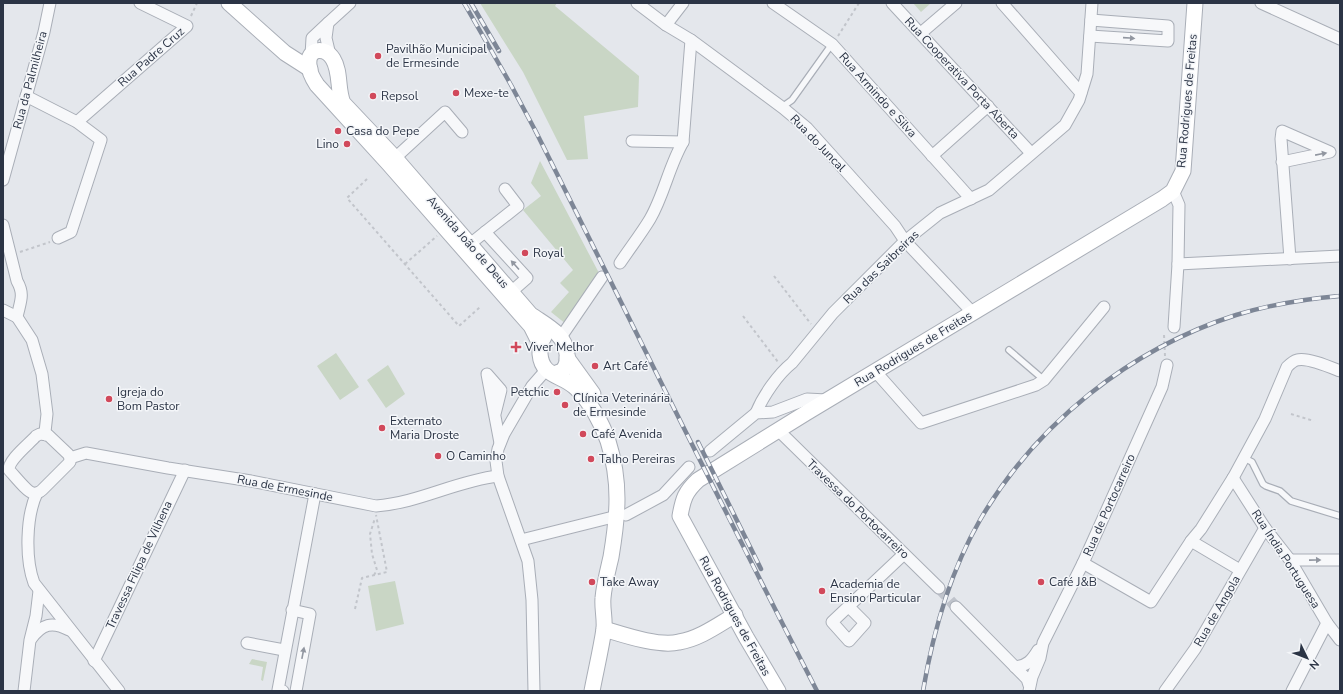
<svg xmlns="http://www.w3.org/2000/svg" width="1343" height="694" font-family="'Nunito Sans',sans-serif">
<rect width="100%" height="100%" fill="#e4e7ec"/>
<!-- green -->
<g fill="#c9d6c5">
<path d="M480,3H557L555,6L639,76L638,107L584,116L588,159L567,160L523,72Z"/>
<path d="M913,3H931L921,12Z"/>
<path d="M540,161L599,273L566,324L551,312L569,292L560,283L573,270L523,210L541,196L531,183Z"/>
<path d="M336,353L359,387L340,400L317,366Z"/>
<path d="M388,365L405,394L386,408L367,380Z"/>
<path d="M395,581L404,624L376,631L368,586Z"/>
<path d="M252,659L267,662L263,681L261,680L263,667L249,664Z"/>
</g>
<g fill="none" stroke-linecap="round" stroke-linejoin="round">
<!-- street-tunnel -->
<path stroke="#bfc3cb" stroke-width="11" stroke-dasharray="11 5.5" stroke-linecap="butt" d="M939,588L956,607"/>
<defs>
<g id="lane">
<path d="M782,107L792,100L832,44"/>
<path d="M1009,350L1044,380"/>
<path d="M1244,458L1252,462L1263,484L1266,486L1280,491L1291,501L1340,516"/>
</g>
<g id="street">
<path d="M637,3L666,25L691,40L783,108L807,128L895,226L905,241L973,313"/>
<path d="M773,3L832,44L971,199"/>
<path d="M892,3L1031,153"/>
<path d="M1002,3L1081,93"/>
<path d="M1261,3L1340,39"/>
<path d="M328,23L350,3"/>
<path d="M666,25L683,3"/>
<path d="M921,33L956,3"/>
<path d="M1090,36L1168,41V26L1091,20"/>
<path d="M311,55L312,38L328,23L326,38L330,55"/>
<path d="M26,96L77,122L101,140L71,232L58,238"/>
<path d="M77,122L187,26L140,3"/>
<path d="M632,141L683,142L691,40"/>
<path d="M932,156L988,106"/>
<path d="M395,158L445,112L462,132"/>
<path d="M1282,162L1330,152L1282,131L1281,139L1290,259"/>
<path d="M3,180L44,32L50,3"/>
<path d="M1173,191L1179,205L1178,264L1174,327"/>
<path d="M3,225L17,281C25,295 20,302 17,317L32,340L42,374L47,414L45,432L46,435"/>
<path d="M485,232L518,206L505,189"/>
<path d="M470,244L485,232L527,278L511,292"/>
<path d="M620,263C630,248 641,234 650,219C664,195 669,166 683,142"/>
<path d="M1178,264L1340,256"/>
<path d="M3,310L17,317"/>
<path d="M561,337L602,277"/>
<path d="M875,371L921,423L1036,385L1044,380L1104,307"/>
<path d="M756,413C763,396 778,374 792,363L833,313L905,241L940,213L989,190L1065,125L1079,100L1087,74L1092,3"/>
<path d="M495,414L501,390L487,374L500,443"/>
<path d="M778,430L939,588"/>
<path d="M40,434L48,435L68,454L70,457V462L42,490C40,492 36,494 33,493C27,492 14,475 9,470C8,460 29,444 36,436Z"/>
<path d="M710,451L756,413L773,412L807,399L827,400"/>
<path d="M70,458L86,453L168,468L251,481L376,506C418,503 456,481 498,476"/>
<path d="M1233,478L1265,528L1290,560L1327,623L1340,640"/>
<path d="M37,493C26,516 25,559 34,583L119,691"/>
<path d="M626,515L663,495L689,467"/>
<path d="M521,540L617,516"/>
<path d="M1191,541L1240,570"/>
<path d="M1290,560H1340"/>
<path d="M1083,563L1151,602L1191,541L1201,529L1233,478L1265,419L1287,367C1290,364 1293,361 1297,360C1307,357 1330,367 1340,371"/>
<path d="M849,607L865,623L849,641L832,622L904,554"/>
<path d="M956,607L1022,674L1027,679L1029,685"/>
<path d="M292,610L310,614L296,691"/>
<path d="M31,639C42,624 52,621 69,630"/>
<path d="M247,643L284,650"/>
<path d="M94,661L185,470"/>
<path d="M1015,667C1027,666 1032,660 1038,650"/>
<path d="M24,691L30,640L36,616L39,591"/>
<path d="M283,691L278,690L315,494"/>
<path d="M534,691L532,600L528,561L498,476L496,461L498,449L504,434L532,386L546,370"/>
<path d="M1029,691L1032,677L1040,658L1043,643L1083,563L1162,387L1167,365"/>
<path d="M1165,691L1195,649L1265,528"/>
<path d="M1292,691L1327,623"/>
</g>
<g id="secondary">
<path d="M229,3L285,53L310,69"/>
<path d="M544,337C540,342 540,347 540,354C542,378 563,374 577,389C590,402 602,423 608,441C621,482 618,515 611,557C608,570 604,585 603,598C602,608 605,618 604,629C601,649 596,670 592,691"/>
<path d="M540,344L531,326L389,164L317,85C313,79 309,72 309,65C307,48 325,46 333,59C341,72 337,89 343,103L395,158L530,314C545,325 565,333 567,354C568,360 567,366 562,371L554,374"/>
<path d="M567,358L593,394"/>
<path d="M604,629C624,635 659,647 679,642C699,639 718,625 735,615"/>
<path d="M778,691L746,637L680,516C683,499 685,492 698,480L806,413L1162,199L1173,191L1183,171L1195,3"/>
</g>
</defs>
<!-- lane casing -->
<use href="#lane" stroke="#a9aeb7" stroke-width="8"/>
<!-- street casing -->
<use href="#street" stroke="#a9aeb7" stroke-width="13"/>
<!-- secondary casing -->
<use href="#secondary" stroke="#a9aeb7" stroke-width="17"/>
<!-- path -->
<g stroke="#c2c5cb" stroke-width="2" stroke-dasharray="3 3" stroke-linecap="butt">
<path d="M191,16L197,3"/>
<path d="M838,36L859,3"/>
<path d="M367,179L347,198L459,326L480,307"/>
<path d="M20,252L50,242"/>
<path d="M405,264L437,236"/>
<path d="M774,276L811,324"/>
<path d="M743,316L778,362"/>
<path d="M1165,356L1164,335L1166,334"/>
<path d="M1291,414L1314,421"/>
<path d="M374,575L377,570L372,554L370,534L375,518"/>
<path d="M355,609L362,578L387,572L376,515"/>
</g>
<!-- lane -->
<use href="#lane" stroke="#f7f8fa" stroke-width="5.5"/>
<!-- street -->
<use href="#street" stroke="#f7f8fa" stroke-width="11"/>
<!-- secondary -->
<use href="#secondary" stroke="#fff" stroke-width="15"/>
<defs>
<g id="rail">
<path d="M464,3L511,85L535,130C629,317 721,505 817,691"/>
<path d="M471,3L499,51"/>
<path d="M698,442L761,569"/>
<path d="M923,691C933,632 950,572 980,520C1036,424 1130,349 1236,315C1269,305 1305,299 1340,296"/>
</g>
</defs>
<!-- rail casing -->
<use href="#rail" stroke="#7d8696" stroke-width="4.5"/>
<!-- rail -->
<use href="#rail" stroke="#f4f6f9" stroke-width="3" stroke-dasharray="9" stroke-linecap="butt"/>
</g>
<!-- one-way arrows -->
<defs><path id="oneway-solid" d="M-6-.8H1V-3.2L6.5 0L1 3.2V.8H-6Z"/></defs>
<g fill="#9196a0">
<use href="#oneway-solid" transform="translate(1129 38) rotate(4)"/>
<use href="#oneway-solid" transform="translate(1321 154) rotate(-11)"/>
<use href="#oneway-solid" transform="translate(515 265) rotate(-132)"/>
<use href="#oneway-solid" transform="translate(1315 560) rotate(-1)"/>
<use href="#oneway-solid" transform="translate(303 653) rotate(-79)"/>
</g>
<!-- markers -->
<g fill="#d1495b" stroke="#f4f6f9" stroke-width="1.5">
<circle cx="378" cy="56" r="4"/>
<circle cx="456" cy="93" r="4"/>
<circle cx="373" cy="96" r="4"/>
<circle cx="338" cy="131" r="4"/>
<circle cx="347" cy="144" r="4"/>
<circle cx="525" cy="253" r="4"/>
<path d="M514 341h4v4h4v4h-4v4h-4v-4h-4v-4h4z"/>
<circle cx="595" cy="366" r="4"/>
<circle cx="557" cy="392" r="4"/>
<circle cx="109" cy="399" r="4"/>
<circle cx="565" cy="405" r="4"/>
<circle cx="382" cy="428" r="4"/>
<circle cx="583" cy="434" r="4"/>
<circle cx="438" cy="456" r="4"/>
<circle cx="591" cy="459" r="4"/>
<circle cx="592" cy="582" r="4"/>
<circle cx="1041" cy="582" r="4"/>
<circle cx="822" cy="591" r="4"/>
</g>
<g text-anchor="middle" stroke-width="3" stroke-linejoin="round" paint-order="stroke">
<!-- poi labels -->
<g font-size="12" fill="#2b3445" stroke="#f4f6f9" text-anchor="start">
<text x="386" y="53">Pavilhão Municipal<tspan x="386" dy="14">de Ermesinde</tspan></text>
<text x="464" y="97">Mexe-te</text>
<text x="381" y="100">Repsol</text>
<text x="346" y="135">Casa do Pepe</text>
<text x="339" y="148" text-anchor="end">Lino</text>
<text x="533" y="257">Royal</text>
<text x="525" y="351">Viver Melhor</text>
<text x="603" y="370">Art Café</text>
<text x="117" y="396">Igreja do<tspan x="117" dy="14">Bom Pastor</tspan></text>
<text x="549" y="396" text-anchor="end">Petchic</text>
<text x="573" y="402">Clínica Veterinária<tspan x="573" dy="14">de Ermesinde</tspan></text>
<text x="390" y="425">Externato<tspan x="390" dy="14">Maria Droste</tspan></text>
<text x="591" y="438">Café Avenida</text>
<text x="446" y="460">O Caminho</text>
<text x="599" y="463">Talho Pereiras</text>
<text x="600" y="586">Take Away</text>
<text x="1049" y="586">Café J&amp;B</text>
<text x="830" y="588">Academia de<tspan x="830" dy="14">Ensino Particular</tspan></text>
</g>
<!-- street labels -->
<g font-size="12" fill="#2b3445" stroke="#f4f6f9">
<text transform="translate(151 57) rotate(-41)" y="4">Rua Padre Cruz</text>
<text transform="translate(962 78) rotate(47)" y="4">Rua Cooperativa Porta Aberta</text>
<text transform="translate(30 80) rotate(-75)" y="4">Rua da Palmilheira</text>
<text transform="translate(878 95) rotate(48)" y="4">Rua Armindo e Silva</text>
<text transform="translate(1187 101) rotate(-85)" y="4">Rua Rodrigues de Freitas</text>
<text transform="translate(818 143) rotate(46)" y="4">Rua do Juncal</text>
<text transform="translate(468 242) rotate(49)" y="4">Avenida João de Deus</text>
<text transform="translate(881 267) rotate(-44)" y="4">Rua das Saibreiras</text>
<text transform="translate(913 349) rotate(-31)" y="4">Rua Rodrigues de Freitas</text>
<text transform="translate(285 488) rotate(11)" y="4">Rua de Ermesinde</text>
<text transform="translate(1109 505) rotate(-66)" y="4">Rua de Portocarreiro</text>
<text transform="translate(858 509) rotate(44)" y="4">Travessa do Portocarreiro</text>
<text transform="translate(1286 559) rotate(57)" y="4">Rua Índia Portuguesa</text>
<text transform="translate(139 565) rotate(-65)" y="4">Travessa Filipa de Vilhena</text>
<text transform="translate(1217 611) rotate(-60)" y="4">Rua de Angola</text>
<text transform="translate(735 616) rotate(61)" y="4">Rua Rodrigues de Freitas</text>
</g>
</g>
<!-- border -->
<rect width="1343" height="694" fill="none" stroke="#2b3445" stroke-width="8"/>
<!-- north arrow -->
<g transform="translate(1307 658) rotate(133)" stroke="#f4f6f9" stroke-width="3" paint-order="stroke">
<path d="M0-3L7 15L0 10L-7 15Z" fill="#2b3445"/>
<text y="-6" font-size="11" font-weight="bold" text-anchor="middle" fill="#2b3445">N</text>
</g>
</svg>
